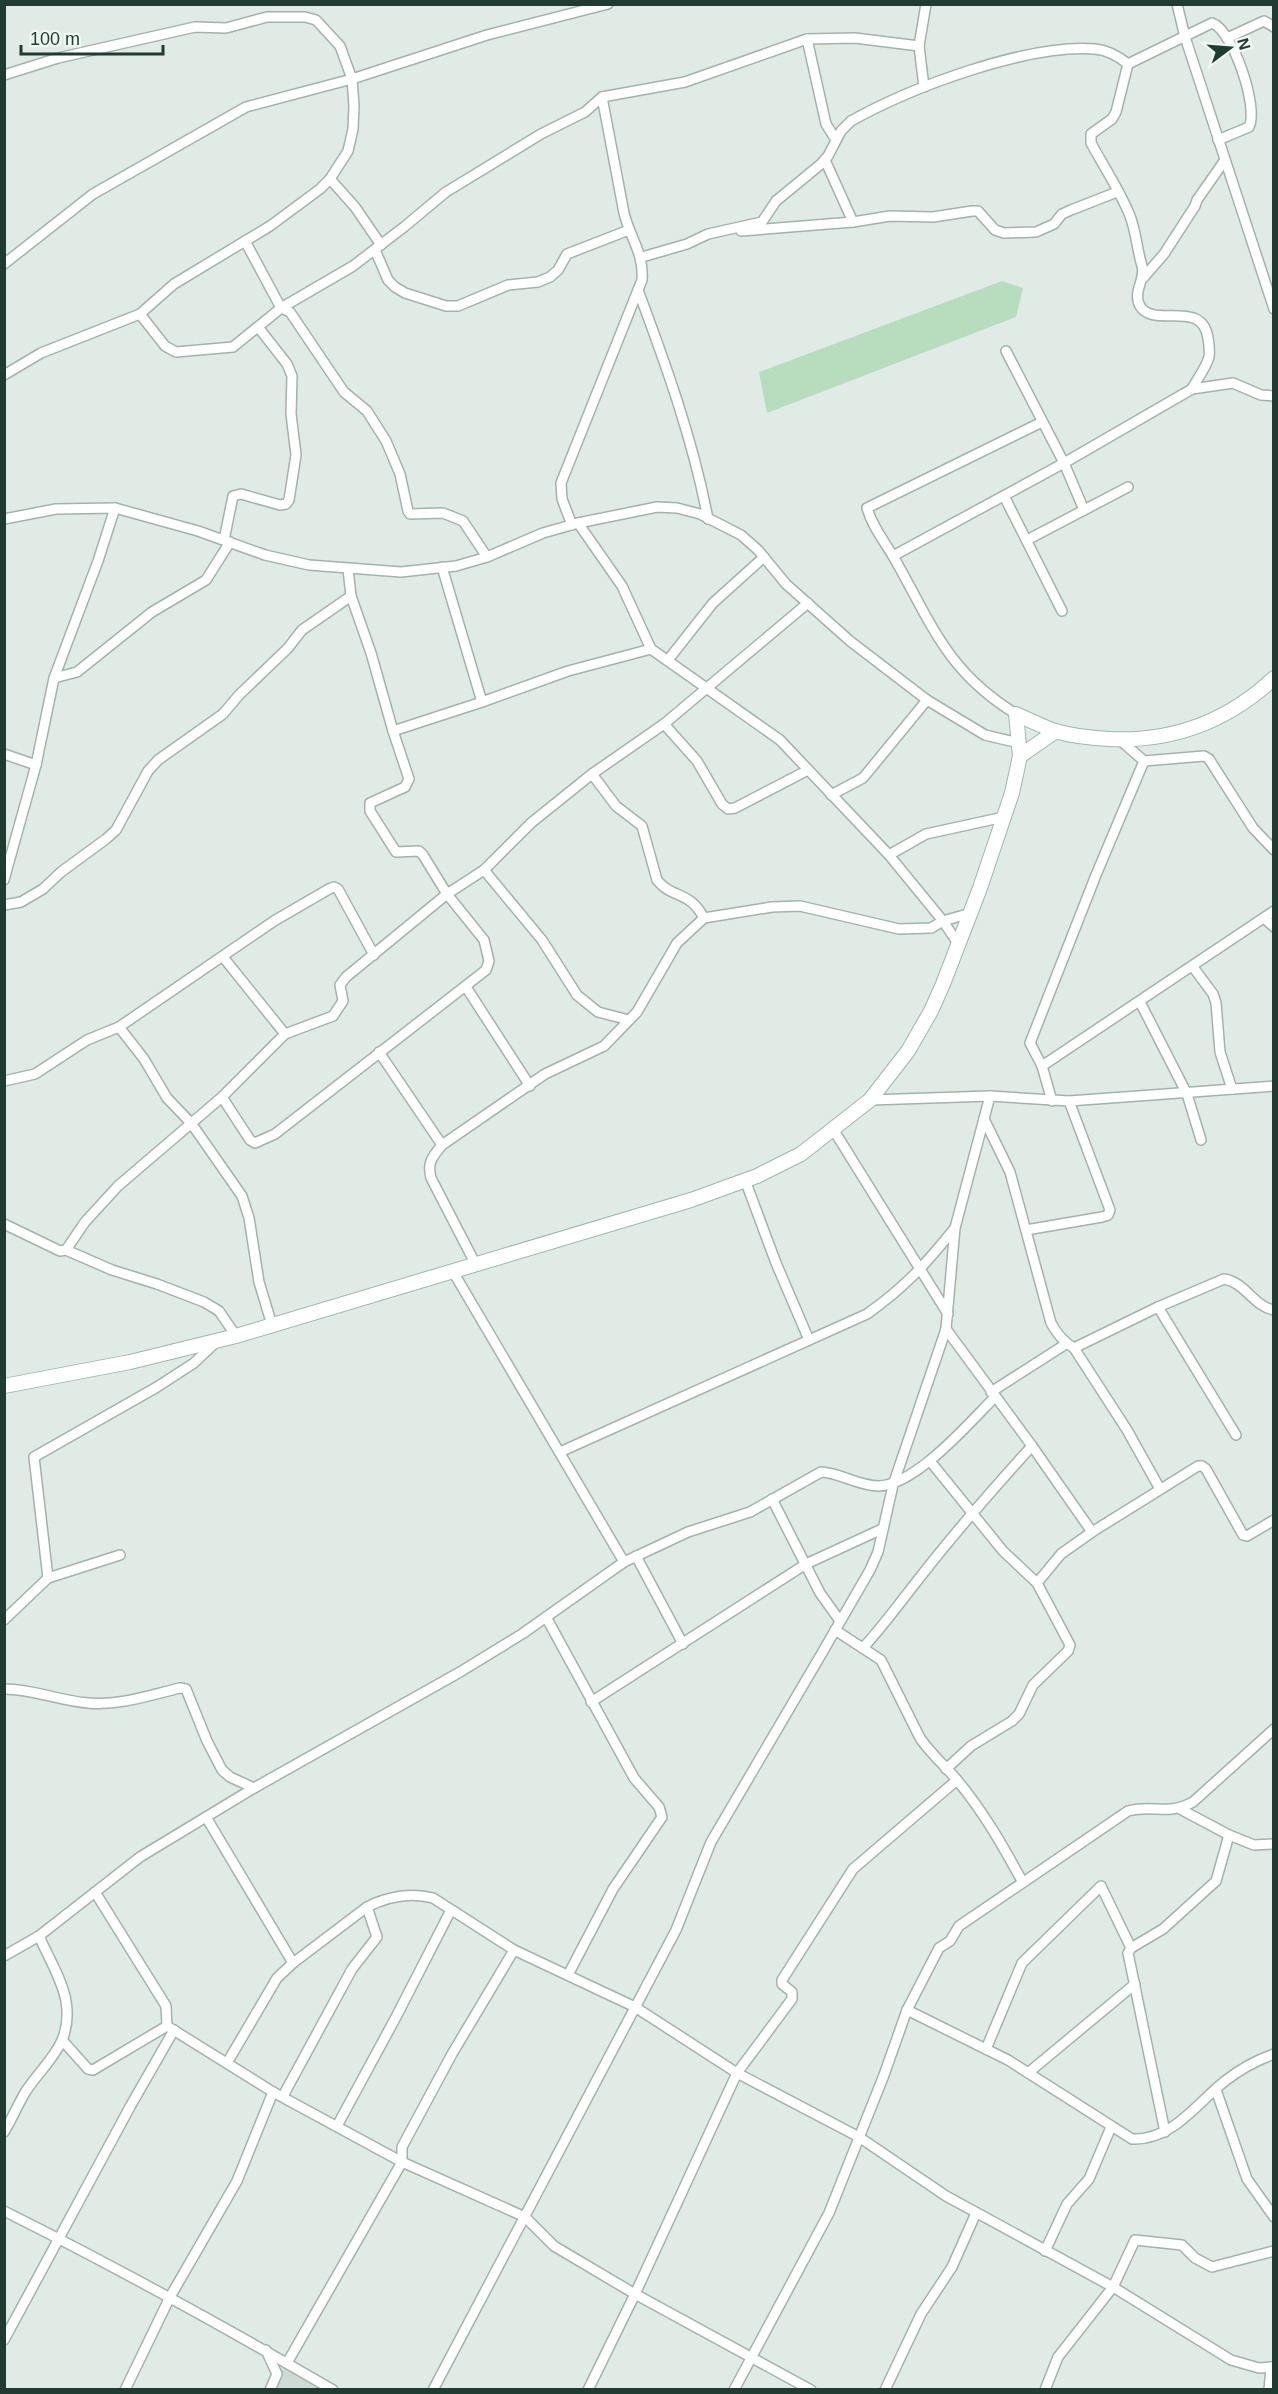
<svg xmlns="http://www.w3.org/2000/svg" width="1278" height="2394" font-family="Helvetica,sans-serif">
<rect width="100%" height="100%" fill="#e0ebe5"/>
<!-- built -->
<path fill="#cedbd4" d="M285,2364L324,2390H271Z"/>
<!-- green -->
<path fill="#b8ddbe" d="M1002,281L1023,288L1016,317L767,413L759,372Z"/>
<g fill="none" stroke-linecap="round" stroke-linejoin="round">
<defs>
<g id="street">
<path d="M1177,4L1185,37L1274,309"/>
<path d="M1227,38L1264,21L1274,27"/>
<path d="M807,39L826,124L836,140"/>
<path d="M1128,64L1116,112L1112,119L1091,134V143C1104,167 1120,191 1130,216C1136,231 1137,250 1142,266C1146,279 1132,292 1140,306C1153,329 1202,298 1208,338C1209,344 1210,351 1209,357C1206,368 1197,379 1192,389"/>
<path d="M1128,64L1212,23C1233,30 1259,108 1249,127L1218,140"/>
<path d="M4,75L58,58L195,27L226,28L267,17H305L316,20L340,46L352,79L354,106L353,129L348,151L330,179L320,189L270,226L174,284L140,314L41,353L4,375"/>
<path d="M924,87L919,46L926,4"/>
<path d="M825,160L853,222"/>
<path d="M330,179L355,207L381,245"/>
<path d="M741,231L853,222L890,216L933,217L972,211H978L995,230L1004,233L1036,232L1054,224L1062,214L1071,210L1117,192"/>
<path d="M245,241L281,308L290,312L344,392L367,411L386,441L400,474L408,511L410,514L443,513L463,521L487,557"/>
<path d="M375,250L388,280L395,287L405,293L446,306H458L508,285L538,282L550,277L558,270L567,254L629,230"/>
<path d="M642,257L687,244L708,234L762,222L776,201L821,164L828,156L841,131L851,121C912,87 1026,44 1095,49C1108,50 1118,56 1128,64"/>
<path d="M4,264L93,194L246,107L352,79L487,35L608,4"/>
<path d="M1143,278L1164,254L1195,206L1197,200L1225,160"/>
<path d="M638,290C666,365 693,440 708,519"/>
<path d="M140,314L165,346L176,352L233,347L281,308L353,266L404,227L446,192L541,134L585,112L602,97L685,82L807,39L855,38L919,46"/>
<path d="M1006,351L1064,463L1084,510"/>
<path d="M1004,496L1062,611"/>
<path d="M4,519L56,509L115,508L198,531L265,555L309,565L401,572L456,566L487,557L543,533L578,523L657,507L677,508L700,514L741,535L758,550L786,584L850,641L927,700L985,735L1019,743"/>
<path d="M578,523L622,586L651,649L780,740L889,855L943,921L959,945"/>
<path d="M572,525L562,499L561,483L642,280C644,253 630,238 624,213L602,97"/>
<path d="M224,540L233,496L241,494L280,505L286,504L289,500L296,455L291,414L292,376L287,364L258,327"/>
<path d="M1027,540L1128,487"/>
<path d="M893,556L1064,463L1192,389L1233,383L1261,395L1274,396"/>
<path d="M442,567L482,702"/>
<path d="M668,660L713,603L764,557"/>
<path d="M54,678L77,672L152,612L206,580L230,542"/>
<path d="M1016,714C946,671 932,624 893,556C884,541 872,526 867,508L1042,422"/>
<path d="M664,724L697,761L722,804L728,809L735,808L808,770"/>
<path d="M393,731L482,702L568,671L651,649"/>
<path d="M1120,740L1144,761L1204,756L1209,759L1253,828L1274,850"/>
<path d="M4,754L36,765"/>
<path d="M592,774L616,806L642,826L657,880C672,899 689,890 704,918"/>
<path d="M831,795L863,778L927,700"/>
<path d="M889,855L926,834L1004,817"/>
<path d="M484,870L542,940L577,995L598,1012L629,1020"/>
<path d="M4,880L36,765L54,678L98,561L115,508"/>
<path d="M4,905L21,902L43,889L61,872L106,839L116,830L148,771L158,760L223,714L239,695L288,648L302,630L351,596"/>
<path d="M1264,918L1274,927"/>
<path d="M223,957L285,1034"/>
<path d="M1193,967L1213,994L1216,1003L1220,1052L1232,1089"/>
<path d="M466,987L530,1086"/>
<path d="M1140,1002L1187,1094L1201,1140"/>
<path d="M119,1027L144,1059L167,1098L191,1123L242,1196L249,1218L259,1282L272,1325"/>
<path d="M379,1052L442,1145"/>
<path d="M1042,1066L1274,911"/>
<path d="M4,1081L35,1074L87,1040L119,1027L274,921L329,889L334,887L338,889L374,955"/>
<path d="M222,1097L250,1140L255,1143L275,1134L486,970L489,961L484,940L447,894L423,855L419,851L396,852L370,811V803L405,787L409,779L393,731L371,653L351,596L348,569"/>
<path d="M870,1100L990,1096L1069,1101L1274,1086"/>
<path d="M1052,1101L1042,1066L1030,1043L1096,875L1144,761"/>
<path d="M984,1119L1010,1172L1051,1323C1057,1334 1063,1342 1074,1348L1127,1430L1160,1489"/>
<path d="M833,1129L948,1314"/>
<path d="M745,1180L776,1263L809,1340"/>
<path d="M4,1224L60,1251L66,1250L112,1270L157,1284L204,1302L219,1311L236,1336"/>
<path d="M1026,1230L1102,1217L1108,1215L1110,1210L1069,1101"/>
<path d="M66,1250L85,1222L118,1186L222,1097L285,1034L333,1016L343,1001L340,985L346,977L447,894L484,870L531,823L592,774L664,724L808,603"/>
<path d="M475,1263L431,1178C427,1163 432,1157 442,1145L545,1074L604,1046L637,1012L677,943L704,918L772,907L800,906L899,929L931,928L943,921L971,913"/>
<path d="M452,1270L624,1562"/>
<path d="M1158,1307L1236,1435"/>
<path d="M946,1329L1032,1446L1092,1532"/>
<path d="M1074,1348L1158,1307L1224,1279C1245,1282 1254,1307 1274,1310"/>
<path d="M991,1392L1066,1344"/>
<path d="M560,1452L867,1314C905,1287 925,1265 954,1229"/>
<path d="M930,1461L1003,1551L1037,1583L1070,1645L1068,1651L1033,1685L1019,1714L1012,1721L971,1746L946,1769"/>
<path d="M772,1499L820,1593L840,1621"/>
<path d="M636,1556L683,1644"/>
<path d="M48,1578L34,1457L157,1387L194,1363L215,1343"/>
<path d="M1037,1583L1061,1554L1092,1532L1198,1466H1202L1206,1469L1243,1535L1247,1536L1274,1520"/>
<path d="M546,1617L634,1778L659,1807L662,1817L613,1889L568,1975"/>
<path d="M4,1620L48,1578L120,1555"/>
<path d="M835,1630L881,1660L920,1738C931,1754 945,1766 957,1780C983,1811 1003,1846 1022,1881"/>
<path d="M863,1648C884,1625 902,1600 921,1576C956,1531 994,1488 1032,1446"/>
<path d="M4,1689C33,1689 60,1701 88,1703C119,1706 150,1695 180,1688L186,1689L207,1741L222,1770L230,1777L254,1788"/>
<path d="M591,1702L806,1564L882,1529"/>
<path d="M1180,1809L1229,1835L1254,1845L1274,1844"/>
<path d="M206,1817L293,1963"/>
<path d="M95,1892L166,2006L167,2026"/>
<path d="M4,1956L39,1936L140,1857L254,1788L460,1672L522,1634L624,1562L688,1532L750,1512L821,1472C841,1473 858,1486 879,1486C916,1485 969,1423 995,1397"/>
<path d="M907,2010L1008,2060L1132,2139C1172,2141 1197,2103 1225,2081C1239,2070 1257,2060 1274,2054"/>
<path d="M167,2026L273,2092L402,2162L525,2217L554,2246L635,2294L811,2390"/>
<path d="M63,2041L88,2069L93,2070L167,2026"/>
<path d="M986,2049L1022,1963L1101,1886L1131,1948"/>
<path d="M227,2063L277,1978L293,1963L367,1907C387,1897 411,1892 433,1898L514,1950L635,2007L737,2073L859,2137L946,2196L1113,2287L1231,2360L1259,2368L1274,2367"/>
<path d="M1028,2073L1135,1984"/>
<path d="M1216,2090L1247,2179L1274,2217"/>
<path d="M283,2096L352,1969L377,1937L367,1907"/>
<path d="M337,2126L396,2017L451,1910"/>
<path d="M4,2132C12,2119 18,2104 26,2091C47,2060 73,2044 66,2001C62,1979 48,1957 39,1936"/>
<path d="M1165,2132L1128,1953L1131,1948L1163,1929L1216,1881L1229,1835"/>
<path d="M4,2211C116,2267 225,2327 333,2390"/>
<path d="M1045,2251L1067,2204L1089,2179L1111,2127"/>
<path d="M4,2340L131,2105L174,2030"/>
<path d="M266,2350L277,2374L270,2390"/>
<path d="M287,2363L402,2162V2147L452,2054L514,1950"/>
<path d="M125,2390L170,2297L237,2181L273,2092"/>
<path d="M433,2390L676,1930L711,1842L822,1653L870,1570L878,1552L893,1485L946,1329L955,1228L990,1096"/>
<path d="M588,2390L635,2294L737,2073L792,1999V1992L782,1984V1980L853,1869L957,1780"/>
<path d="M734,2390L829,2213L884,2075L907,2010L939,1948L950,1941L959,1926L1128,1811C1154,1804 1167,1816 1193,1802L1274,1729"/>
<path d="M885,2390L921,2314L952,2267L976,2213"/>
<path d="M1045,2390L1058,2357L1113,2287L1135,2240L1182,2245L1195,2258L1212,2267L1274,2251"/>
<path d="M1269,2390L1271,2367"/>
</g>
<g id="secondary">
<path d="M1020,756L1056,731"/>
<path d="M4,1386L130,1362L236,1336L691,1200L757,1176L801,1154L870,1100L908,1051L931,1011L943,984L980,888L1012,793L1020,756L1016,714C1029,720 1042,726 1055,731C1072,736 1092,738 1109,739C1172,742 1228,721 1274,678"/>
</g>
</defs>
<!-- street casing -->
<use href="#street" stroke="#a3b3ac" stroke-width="12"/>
<!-- secondary casing -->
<use href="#secondary" stroke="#9eb7ac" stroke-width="16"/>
<!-- street -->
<use href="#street" stroke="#fff" stroke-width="9"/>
<!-- secondary -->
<use href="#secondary" stroke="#fff" stroke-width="14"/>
</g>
<!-- border -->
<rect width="1278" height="2394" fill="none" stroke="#203c32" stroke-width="12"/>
<!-- north arrow -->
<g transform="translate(1230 48) rotate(74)" stroke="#f0f8f3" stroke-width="4.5" paint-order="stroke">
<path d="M0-4.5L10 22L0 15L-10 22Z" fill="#203c32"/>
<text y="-9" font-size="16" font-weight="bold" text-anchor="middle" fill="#203c32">N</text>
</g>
<!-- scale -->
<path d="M21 45v9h142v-9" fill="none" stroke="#203c32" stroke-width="3"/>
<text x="30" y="45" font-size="18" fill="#203c32" stroke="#f0f8f3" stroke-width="4.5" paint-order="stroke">100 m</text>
</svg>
